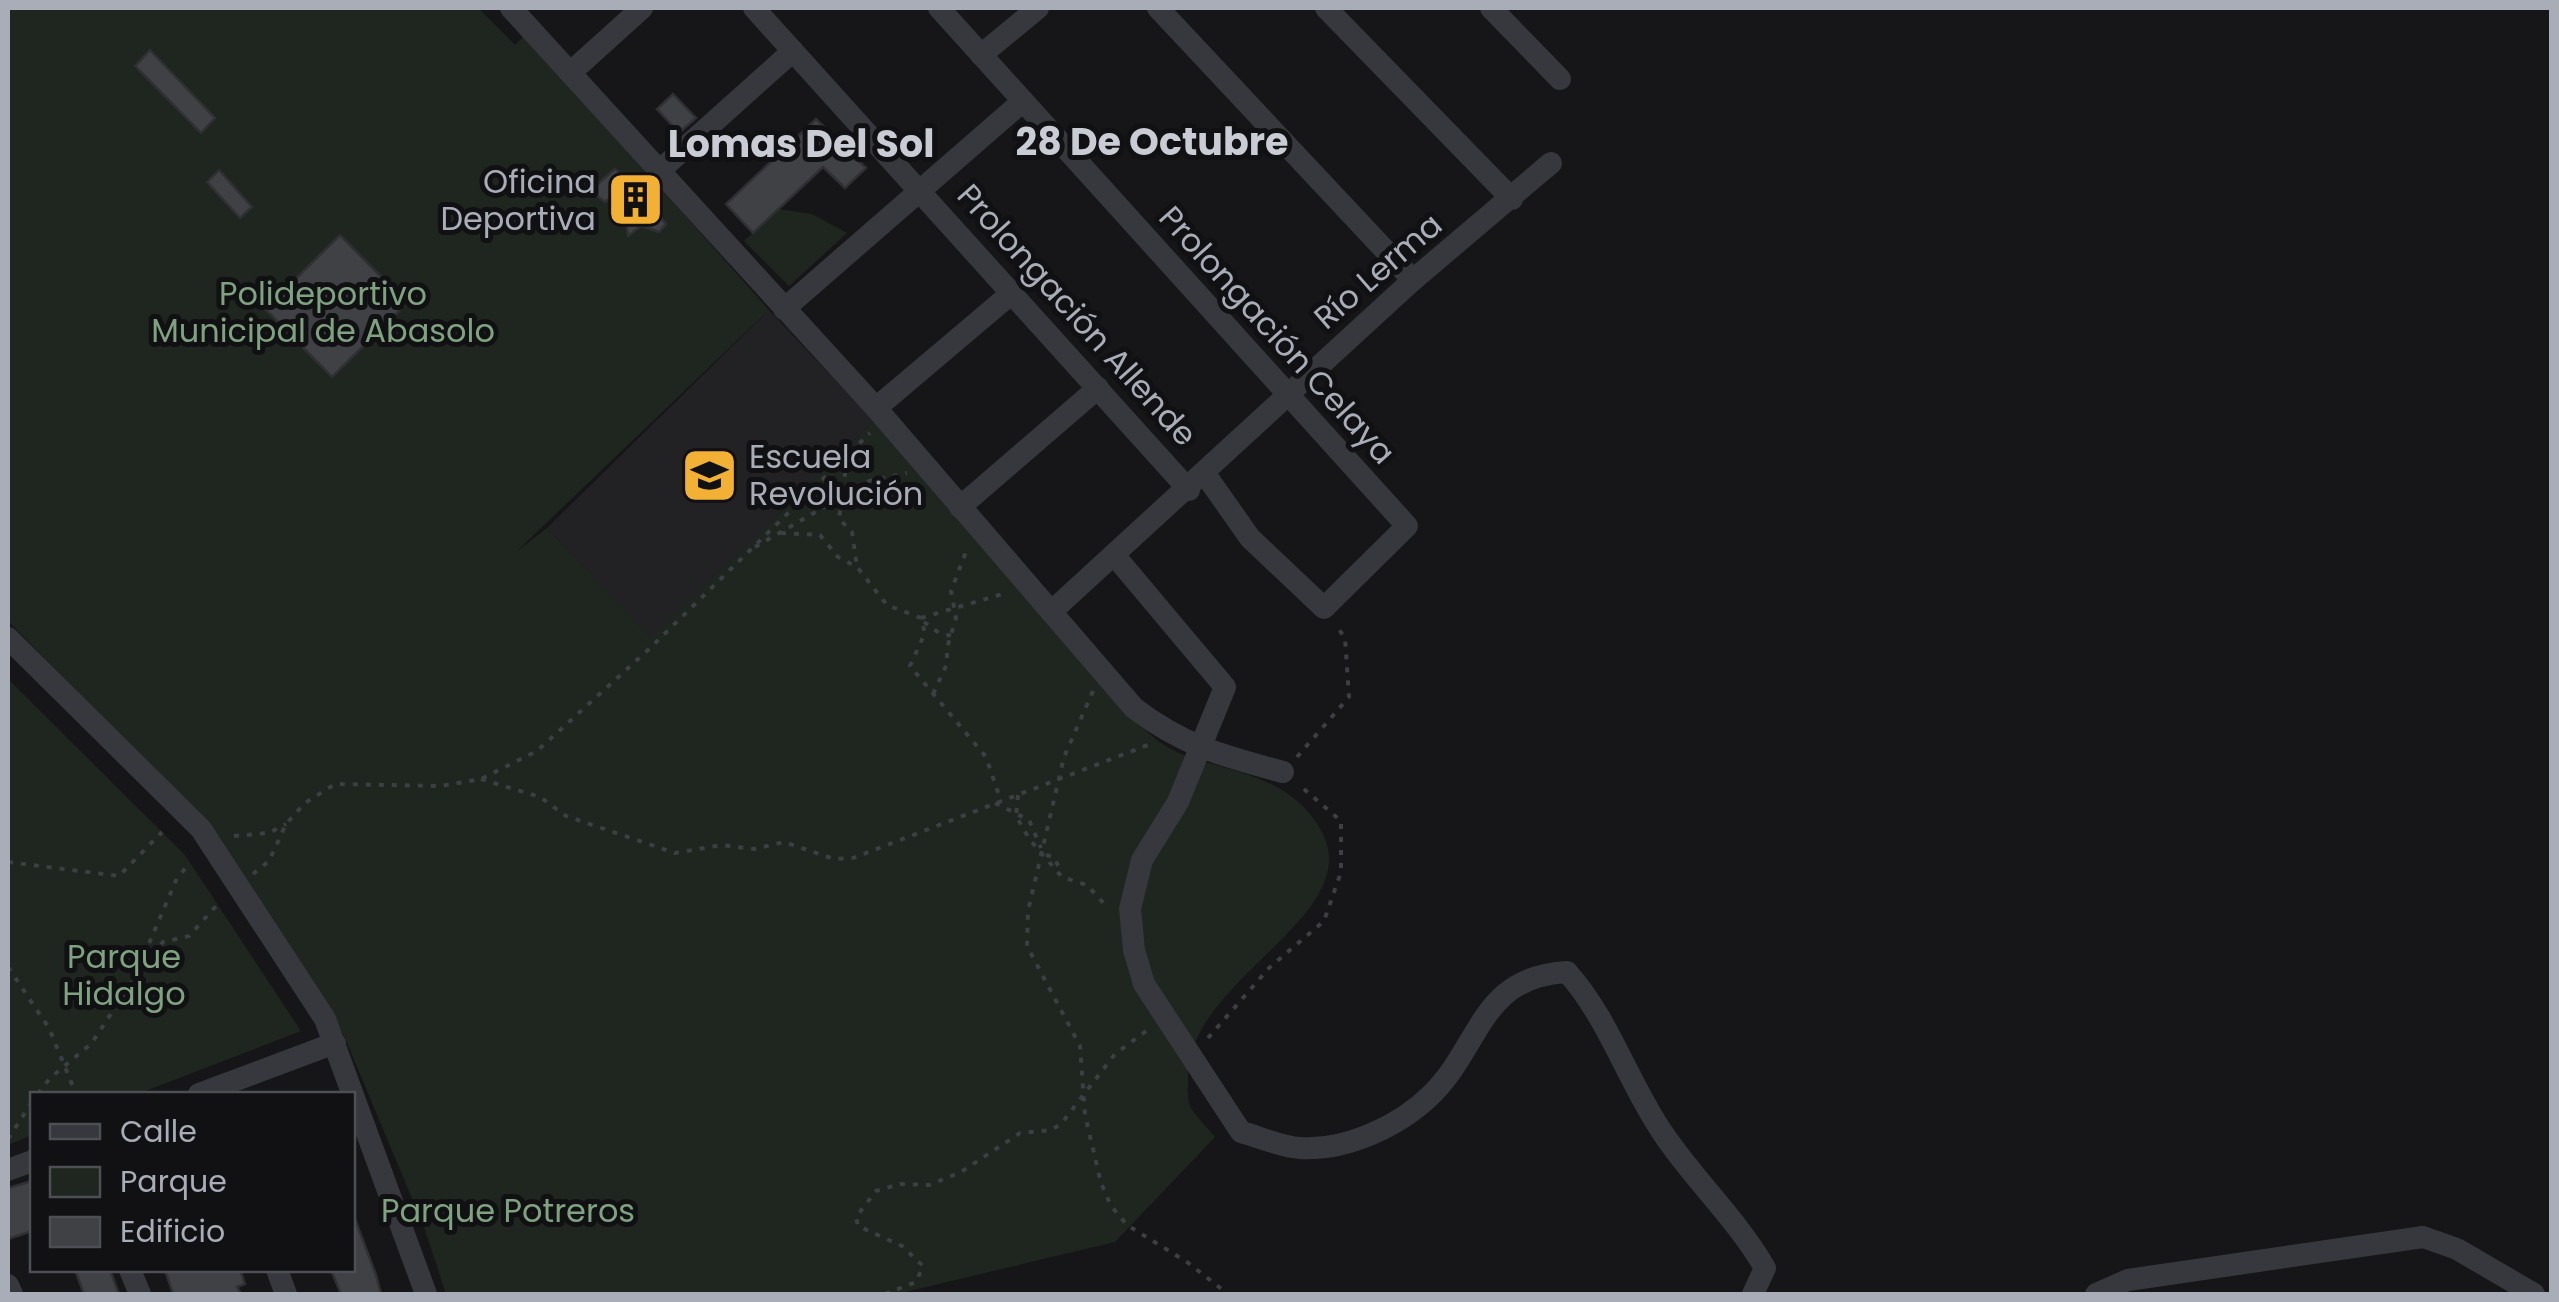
<svg xmlns="http://www.w3.org/2000/svg" width="2559" height="1302" font-family="Poppins,sans-serif">
<rect width="100%" height="100%" fill="#161618"/>
<!-- built -->
<path fill="#222225" d="M769,310L874,421L651,639L547,528Z"/>
<!-- green -->
<g fill="#1e261f">
<path d="M8,8H478L515,45L525,35L769,310L516,552L547,528L651,638L874,421L1130,717C1145,729 1161,746 1179,753C1230,773 1285,774 1318,825C1376,914 1186,977 1188,1078C1188,1087 1187,1100 1191,1108C1197,1118 1208,1128 1215,1137L1115,1242L897,1294H446L424,1227L344,1036L254,896L204,821L8,621Z"/>
<path d="M778,209L812,214L847,233L789,286L744,241Z"/>
<path d="M8,679L185,855L301,1031L138,1094H32V1135L8,1145Z"/>
</g>
<!-- building -->
<g fill="#404145" stroke="#303034" stroke-width="2.5">
<path d="M150,50L215,118L201,133L135,66Z"/>
<path d="M673,94L696,118L679,133L657,109Z"/>
<path d="M816,119L866,168L845,188L823,167L753,233L726,204Z"/>
<path d="M615,169L653,200L650,204L666,224L659,232L641,226L628,236L621,189L605,202L596,195L593,188Z"/>
<path d="M219,170L252,207L240,218L207,182Z"/>
<path d="M340,235L407,303L332,377L265,309Z"/>
<path d="M32,1181V1231L8,1239V1188Z"/>
<path d="M355,1219L376,1275L381,1294H341L331,1270H352Z"/>
<path d="M75,1270H110L119,1294H84Z"/>
<path d="M165,1270H240L245,1284L237,1287L241,1294H173Z"/>
</g>
<g fill="none" stroke-linecap="round" stroke-linejoin="round">
<!-- path -->
<g stroke="#3d3f44" stroke-width="4" stroke-dasharray="5 8" stroke-linecap="butt">
<path d="M847,459L839,519L852,532L857,567"/>
<path d="M781,533L820,535L838,557L857,567L887,605L921,618L925,633L910,666L986,757L1001,801"/>
<path d="M755,547L869,481L907,473"/>
<path d="M921,618L1006,593"/>
<path d="M924,622L939,633L952,636"/>
<path d="M1093,691L1064,757L1028,911L1027,946L1080,1046L1085,1115L1101,1183L1111,1206L1127,1225L1187,1262L1228,1294"/>
<path d="M933,694L947,664V648L956,618L951,591L967,549"/>
<path d="M1297,757L1349,697L1345,638L1335,624"/>
<path d="M481,779L540,797L566,816L675,853L722,845L754,849L784,842L834,859L853,858L1148,745"/>
<path d="M1018,795L1016,816L1030,840L1062,877L1087,885L1108,908"/>
<path d="M995,803L1029,820L1041,848"/>
<path d="M234,836L269,833L286,824"/>
<path d="M1046,855L1054,857L1061,872"/>
<path d="M8,862L119,876L162,832"/>
<path d="M253,874L269,861L286,824L305,803L335,784L441,786L481,779L537,751L648,650L870,433"/>
<path d="M8,967L49,1028L76,1094"/>
<path d="M139,967L177,878L190,863"/>
<path d="M1208,1038L1269,968L1324,921L1341,872V821L1298,784"/>
<path d="M38,1094L50,1078L91,1044L148,958L163,942L189,936L216,906"/>
<path d="M8,1139L32,1102"/>
<path d="M885,1294L916,1282L923,1266L902,1246L858,1226L856,1217L876,1191L900,1184L929,1185L961,1172L1020,1133L1051,1130L1061,1124L1115,1054L1149,1029"/>
</g>
<!-- street -->
<g stroke="#37383d" stroke-width="22">
<path d="M511,8L876,408L1134,708C1184,746 1223,756 1283,772"/>
<path d="M754,8L1189,490"/>
<path d="M939,8L1407,526L1324,608L1250,538L1205,474"/>
<path d="M1158,8L1413,280"/>
<path d="M1326,8L1512,199"/>
<path d="M1491,8L1560,79"/>
<path d="M981,55L1038,8"/>
<path d="M570,73L642,8"/>
<path d="M658,172L793,51"/>
<path d="M784,309L1023,101"/>
<path d="M876,408L1012,293"/>
<path d="M960,507L1098,388"/>
<path d="M1115,556L1225,687L1178,802L1142,860L1130,909L1134,950L1144,984L1241,1132C1260,1137 1281,1147 1300,1148C1346,1151 1400,1126 1432,1094C1482,1044 1480,977 1567,972C1609,1019 1627,1080 1662,1132C1694,1180 1736,1218 1765,1268L1753,1294"/>
<path d="M1051,612L1413,280L1551,163"/>
<path d="M8,638L201,829L325,1019L426,1294"/>
<path d="M199,1094L335,1043"/>
<path d="M8,1170L32,1161"/>
<path d="M130,1270L140,1294"/>
<path d="M277,1270L286,1294"/>
<path d="M8,1285L12,1294"/>
<path d="M2096,1294L2128,1280L2423,1237L2457,1249L2534,1294"/>
</g>
</g>
<!-- icons -->
<defs>
<symbol id="building-square" viewBox="-11 -11 22 22"><rect x="-9" y="-9" width="18" height="18" rx="4" fill="#f2b134" stroke="#111113"/><path d="M-4-6H4V6H1V3H-1V6H-4ZM-2.5-4.3h1.7v1.8h-1.7ZM.8-4.3h1.7v1.8H.8ZM-2.5-1h1.7V.8h-1.7ZM.8-1h1.7V.8H.8Z" fill="#111"/></symbol>
<symbol id="school-square" viewBox="-11 -11 22 22"><rect x="-9" y="-9" width="18" height="18" rx="4" fill="#f2b134" stroke="#111113"/><path d="M0-5L7-2L0 1L-7-2ZM-4 1L0 2.5L4 1V4Q0 6-4 4Z" fill="#111"/></symbol>
</defs>
<g fill-rule="evenodd">
<use href="#building-square" x="604" y="168" width="63" height="63"/>
<use href="#school-square" x="678" y="444" width="63" height="63"/>
</g>
<g text-anchor="middle" stroke-width="10" stroke-linejoin="round" paint-order="stroke">
<!-- poi labels -->
<g font-size="32" fill="#a8adb8" stroke="#111113" text-anchor="end">
<text x="596" y="193">Oficina<tspan x="596" dy="37">Deportiva</tspan></text>
<text x="749" y="468" text-anchor="start">Escuela<tspan x="749" dy="37">Revolución</tspan></text>
</g>
<!-- street labels -->
<g font-size="32" fill="#a8adb8" stroke="#111113">
<text transform="translate(1378 271) rotate(-41)" y="11">Río Lerma</text>
<text transform="translate(1077 315) rotate(48)" y="11">Prolongación Allende</text>
<text transform="translate(1277 335) rotate(48)" y="11">Prolongación Celaya</text>
</g>
<!-- park labels -->
<g font-size="32" fill="#7fa381" stroke="#111113">
<text x="323" y="305">Polideportivo<tspan x="323" dy="37">Municipal de Abasolo</tspan></text>
<text x="124" y="968">Parque<tspan x="124" dy="37">Hidalgo</tspan></text>
<text x="508" y="1222">Parque Potreros</text>
</g>
<!-- quarter labels -->
<g font-size="38" font-weight="bold" fill="#c9ccd4" stroke="#111113">
<text x="1152" y="155">28 De Octubre</text>
<text x="801" y="157">Lomas Del Sol</text>
</g>
</g>
<!-- border -->
<rect width="2559" height="1302" fill="none" stroke="#a8adb8" stroke-width="20"/>
<!-- legend -->
<rect x="30" y="1092" width="325" height="180" fill="#111113" stroke="#4d4f55" stroke-width="2.5"/>
<rect x="50" y="1124" width="50" height="15" fill="#37383d" stroke="#4d4f55" stroke-width="2.5"/>
<text x="120" y="1142" font-size="30" fill="#a8adb8">Calle</text>
<rect x="50" y="1167" width="50" height="30" fill="#1e261f" stroke="#4d4f55" stroke-width="2.5"/>
<text x="120" y="1192" font-size="30" fill="#a8adb8">Parque</text>
<rect x="50" y="1217" width="50" height="30" fill="#404145" stroke="#4d4f55" stroke-width="2.5"/>
<text x="120" y="1242" font-size="30" fill="#a8adb8">Edificio</text>
</svg>
